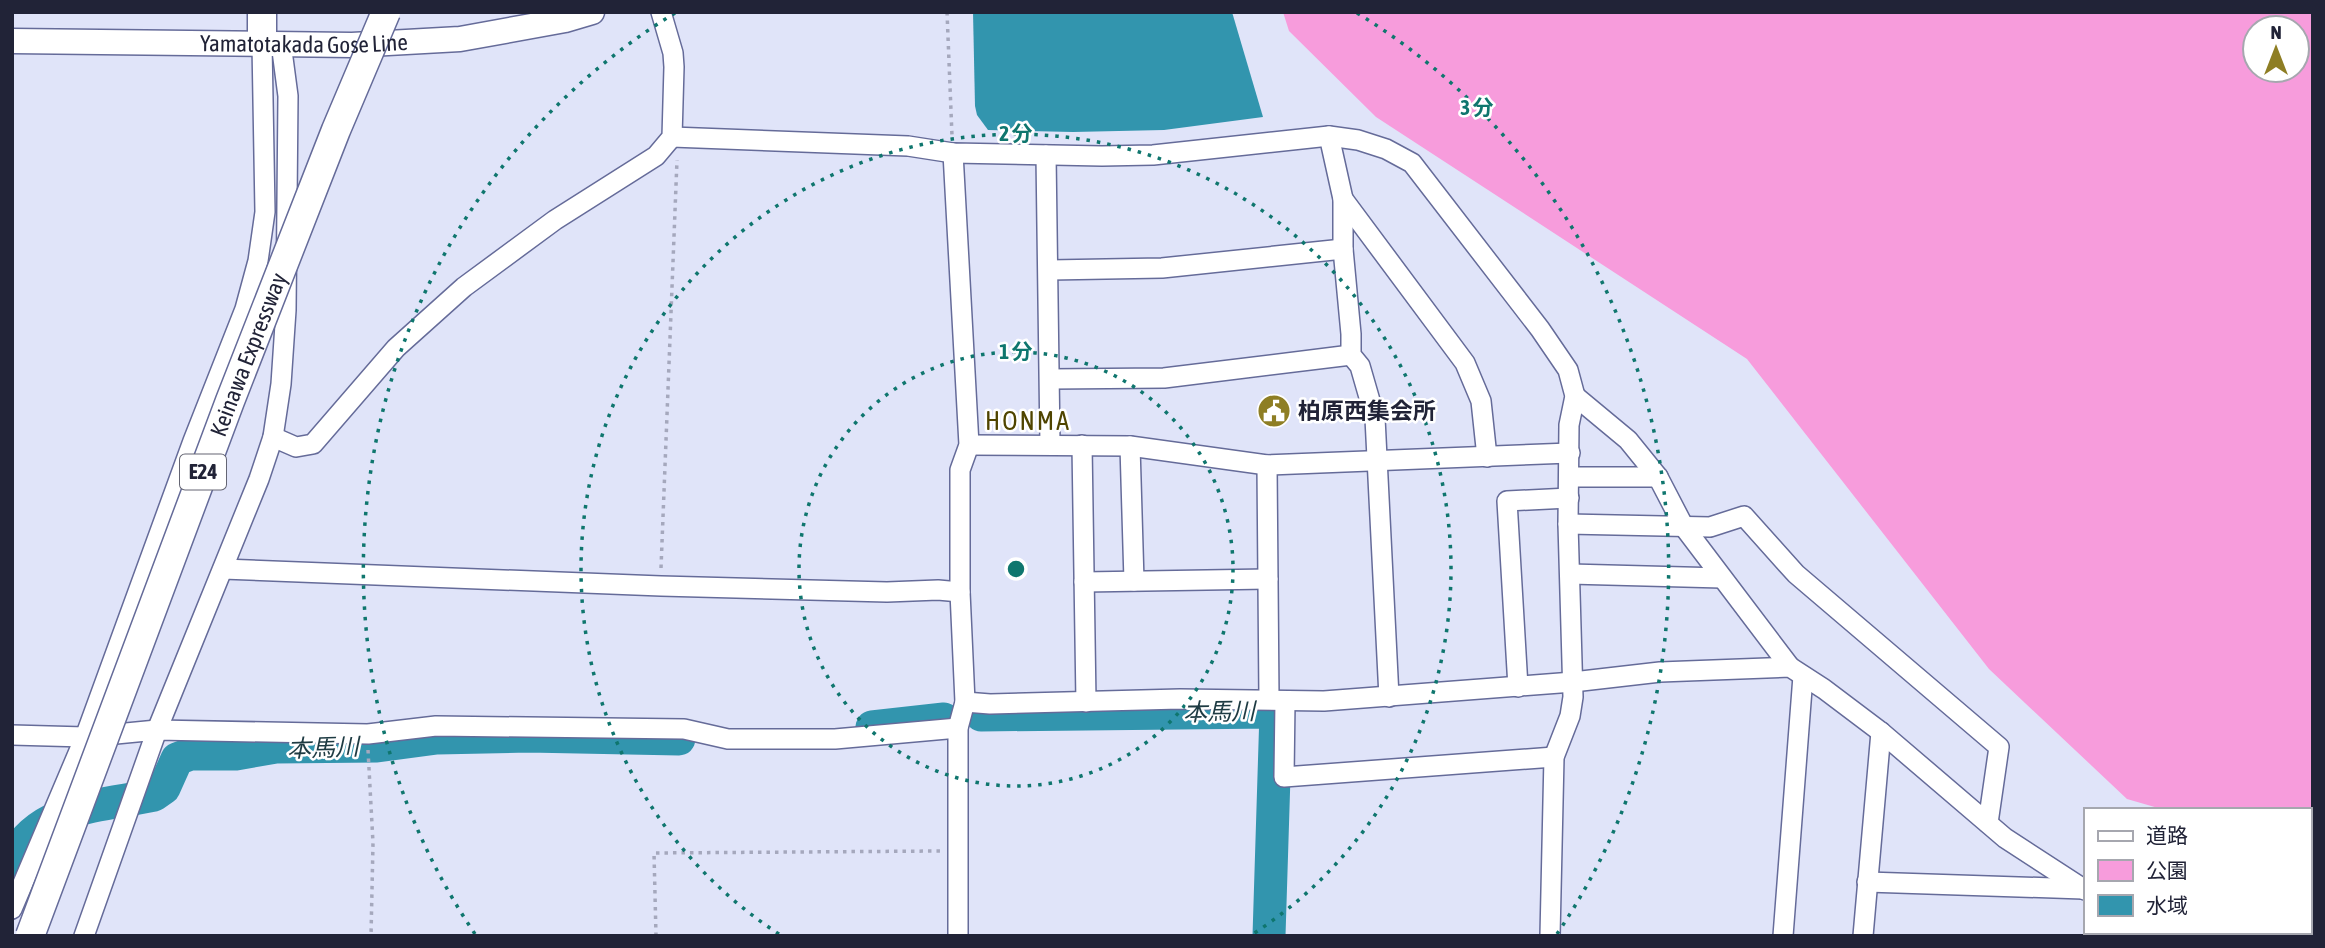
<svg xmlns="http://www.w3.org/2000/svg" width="2325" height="948" font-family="'Asap Condensed','Noto Sans JP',sans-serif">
<rect width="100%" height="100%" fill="#e0e4f9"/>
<!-- green -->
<path fill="#f79cdc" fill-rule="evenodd" d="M1283,12H2313V897L2309,895V810H2165L2127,799L1989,669L1747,359L1376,117L1289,31ZM2255,28H2297V70H2255Z"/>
<!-- water -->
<path fill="#3295ae" d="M973,12H1232L1263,117L1164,130L1073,132L988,130L977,115L975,106Z"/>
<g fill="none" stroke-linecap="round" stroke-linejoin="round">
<!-- river -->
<g stroke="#3295ae" stroke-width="33">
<path d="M981,715L1276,712L1269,936"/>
<path d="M872,727L944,719"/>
<path d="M12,861C37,806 102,806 154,795L164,788L177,759L190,754H236L276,747L377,746L437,738L528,736L679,739"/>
</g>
<defs>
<g id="minor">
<path d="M1329,136L1343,199V249L1351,334V355L1360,366L1375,418L1389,697"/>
<path d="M672,137L908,146L953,153L1102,156L1153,155L1329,136L1358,140L1386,149L1412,163L1540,329L1568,370L1575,396L1569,425L1568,524L1573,697L1570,716L1554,757L1550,936"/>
<path d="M953,153L969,445L960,470V592L965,702L958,728V936"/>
<path d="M1046,155L1050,444"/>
<path d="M1343,199L1465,363L1481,401L1487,457"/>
<path d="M1050,270L1162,268L1343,249"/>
<path d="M1051,379L1164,378L1351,355"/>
<path d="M1575,396L1628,440L1658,477L1684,527L1790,667"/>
<path d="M273,437L296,447L313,444L396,348L464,287L555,220L656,156L672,137L674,67L673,53L661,12"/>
<path d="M969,445L1130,446L1267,465L1570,453"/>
<path d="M1082,445L1086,702"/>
<path d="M1130,446L1134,581"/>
<path d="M1267,465L1269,699"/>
<path d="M1570,477H1658"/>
<path d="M1568,524L1710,527L1744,516L1796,574L1999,747L1988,823"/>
<path d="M223,569L661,586L887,592L938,590L960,592"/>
<path d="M1570,574L1722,578"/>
<path d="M1084,582L1268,579"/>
<path d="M1518,687L1507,501L1569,498"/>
<path d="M1285,701L1284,777L1554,757"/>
<path d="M965,702L990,704L1180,699L1324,701L1573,682L1660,672L1790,667L1824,689L1881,732L2005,838L2085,890"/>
<path d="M12,735L85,737L157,730L368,734L436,726L684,729L728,739H835L958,728"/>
<path d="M1867,882L2083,889"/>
<path d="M12,909L85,737L193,441L245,309L258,261L265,212L262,44"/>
<path d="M2152,932L2157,936"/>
<path d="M84,936L157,730L259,479L273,437L281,384L286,310L288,96L281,43"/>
<path d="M1783,936L1803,676"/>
<path d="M1863,936L1881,732"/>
<path d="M2132,936L2133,932"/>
</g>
<g id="major">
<path id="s1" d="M12,41L352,45L460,39L565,20L592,12"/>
</g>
<path id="highway" d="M262,12V44"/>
</defs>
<!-- minor casing -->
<use href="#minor" stroke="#656b99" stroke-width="22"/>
<!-- major casing -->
<use href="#major" stroke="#656b99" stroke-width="27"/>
<!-- highway casing -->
<use href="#highway" stroke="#656b99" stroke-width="31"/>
<!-- path -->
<g stroke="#a5a8bd" stroke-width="3.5" stroke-dasharray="3.5 5" stroke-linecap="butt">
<path d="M947,12L952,136"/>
<path d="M661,568L677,160"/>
<path d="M368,750L373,843L371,936"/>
<path d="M656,936L654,853L940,851"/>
</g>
<!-- minor -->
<use href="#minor" stroke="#fff" stroke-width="19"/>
<!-- major -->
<use href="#major" stroke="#fff" stroke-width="24"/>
<!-- highway -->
<use href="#highway" stroke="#fff" stroke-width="28"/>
<defs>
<g id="highway-bridge">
<path id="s2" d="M30,936L230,401L336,130L386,12"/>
</g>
</defs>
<!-- highway-bridge casing -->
<use href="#highway-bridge" stroke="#656b99" stroke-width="31" stroke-linecap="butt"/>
<!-- highway-bridge -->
<use href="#highway-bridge" stroke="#fff" stroke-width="28"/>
</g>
<!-- distance rings -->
<g fill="none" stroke="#0f766e" stroke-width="3.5" stroke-dasharray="3.5 7">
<circle cx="1016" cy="569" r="217"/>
<path d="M779 934A435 435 0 1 1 1253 934"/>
<path d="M475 934A652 652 0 0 1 675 13M1357 13A652 652 0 0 1 1557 934"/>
</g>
<!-- icons -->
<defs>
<symbol id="civic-disc" viewBox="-11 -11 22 22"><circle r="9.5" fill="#8e7e24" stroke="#fff"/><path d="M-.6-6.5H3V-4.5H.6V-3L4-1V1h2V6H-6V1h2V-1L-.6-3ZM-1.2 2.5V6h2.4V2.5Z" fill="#fff"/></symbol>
</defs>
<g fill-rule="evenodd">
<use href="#civic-disc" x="1255" y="392" width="38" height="38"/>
</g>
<g text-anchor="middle" stroke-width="5" stroke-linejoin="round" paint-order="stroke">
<!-- shield labels -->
<rect fill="#fff" stroke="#646573" stroke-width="2" x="180" y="454.5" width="46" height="35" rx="5"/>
<g font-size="21" font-weight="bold" fill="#212337">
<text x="203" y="479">E24</text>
</g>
<!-- street labels -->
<g font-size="23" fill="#212337" stroke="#fff">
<text dy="8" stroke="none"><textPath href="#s1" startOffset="292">Yamatotakada Gose Line</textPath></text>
<text dy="8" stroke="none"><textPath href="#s2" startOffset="621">Keinawa Expressway</textPath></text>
</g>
<!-- poi labels -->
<g font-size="23" font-weight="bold" fill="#212337" stroke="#fff" text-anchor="start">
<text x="1298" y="419">柏原西集会所</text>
</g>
<!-- water labels -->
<g font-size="24" font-style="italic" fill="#1e3b43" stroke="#fff">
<text transform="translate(1219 712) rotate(-1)" y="8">本馬川</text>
<text transform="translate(323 748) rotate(-2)" y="8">本馬川</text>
</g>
<!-- quarter labels -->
<g font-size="26" letter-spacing="2" fill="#4f4400" stroke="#fff">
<text x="1028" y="430">HONMA</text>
</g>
</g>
<circle cx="1016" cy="569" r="10" fill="#0f766e" stroke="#fff" stroke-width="3.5"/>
<g font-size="21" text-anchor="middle" font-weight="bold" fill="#0f766e" stroke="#fff" stroke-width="5" stroke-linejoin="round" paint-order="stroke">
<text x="1477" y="115">3 分</text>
<text x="1016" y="141">2 分</text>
<text x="1016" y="359">1 分</text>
</g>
<!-- border -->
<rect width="2325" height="948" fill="none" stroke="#212337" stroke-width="28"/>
<!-- legend -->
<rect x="2084" y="808" width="228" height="126" fill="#ffffff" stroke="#a6a7af" stroke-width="2"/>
<rect x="2098" y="831" width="35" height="10" fill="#ffffff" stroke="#a6a7af" stroke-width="2"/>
<text x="2146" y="843" font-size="21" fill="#212337">道路</text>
<rect x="2098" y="860" width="35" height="21" fill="#f79cdc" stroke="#a6a7af" stroke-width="2"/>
<text x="2146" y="878" font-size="21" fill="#212337">公園</text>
<rect x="2098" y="895" width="35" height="21" fill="#3295ae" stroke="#a6a7af" stroke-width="2"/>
<text x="2146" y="913" font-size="21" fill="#212337">水域</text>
<!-- north arrow -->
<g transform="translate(2276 49)"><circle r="33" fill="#ffffff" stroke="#a6a7af" stroke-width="2"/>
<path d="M0-5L12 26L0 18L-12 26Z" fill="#8e7e24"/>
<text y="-10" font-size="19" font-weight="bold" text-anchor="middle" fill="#212337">N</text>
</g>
</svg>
